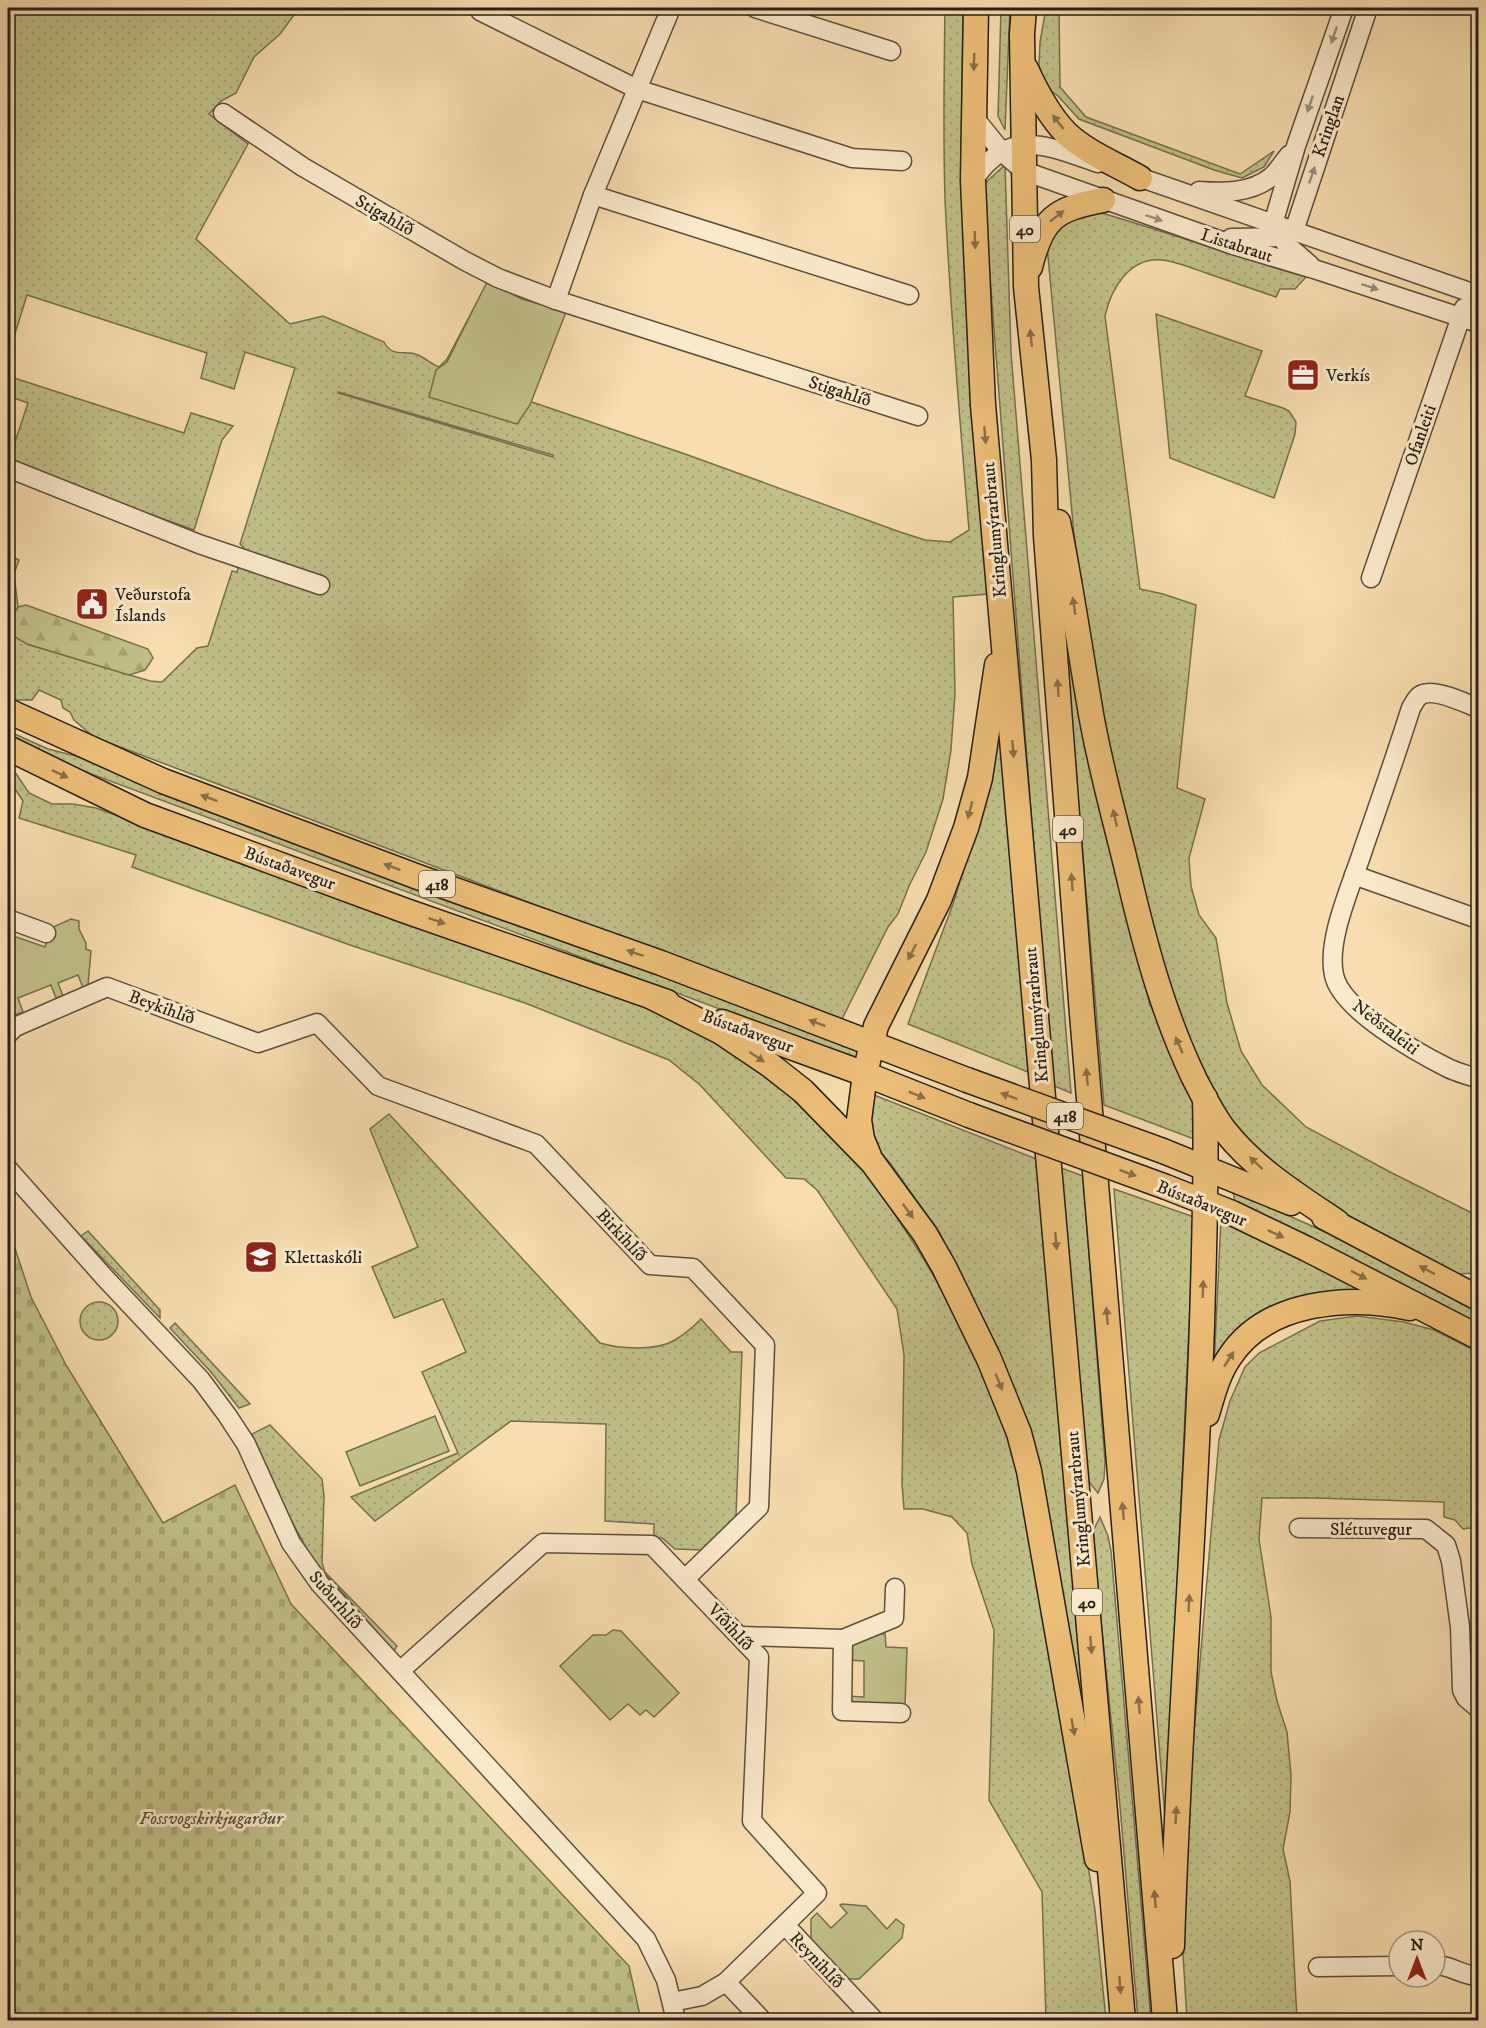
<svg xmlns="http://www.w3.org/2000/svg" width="1486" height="2028" font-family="'IM FELL DW Pica',serif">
<defs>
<pattern id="grass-dots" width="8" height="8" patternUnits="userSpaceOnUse" patternTransform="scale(1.5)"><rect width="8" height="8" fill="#c0c088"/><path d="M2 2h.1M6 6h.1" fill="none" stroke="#a5a575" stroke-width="1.8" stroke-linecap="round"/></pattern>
<pattern id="forest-firs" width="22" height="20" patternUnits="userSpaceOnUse" patternTransform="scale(1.5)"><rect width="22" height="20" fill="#c0c088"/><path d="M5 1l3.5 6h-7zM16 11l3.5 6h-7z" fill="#a5a575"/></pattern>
<pattern id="cemetery-stones" width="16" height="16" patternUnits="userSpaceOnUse" patternTransform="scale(1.5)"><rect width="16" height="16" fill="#c0c088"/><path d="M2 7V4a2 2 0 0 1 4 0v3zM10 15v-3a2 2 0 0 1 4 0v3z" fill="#a5a575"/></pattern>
</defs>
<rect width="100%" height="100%" fill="#f7ddaf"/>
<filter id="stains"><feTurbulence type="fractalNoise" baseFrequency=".00333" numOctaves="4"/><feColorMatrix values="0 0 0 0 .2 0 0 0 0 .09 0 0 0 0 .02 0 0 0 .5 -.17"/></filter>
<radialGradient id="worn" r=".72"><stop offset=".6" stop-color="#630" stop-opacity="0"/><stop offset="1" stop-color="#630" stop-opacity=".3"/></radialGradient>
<!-- grass -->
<g fill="url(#grass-dots)" stroke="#74704f" stroke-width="1.5" fill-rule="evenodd">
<path d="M8,8H299L280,34L254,57L236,93L221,101L209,114L248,144L196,239L290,324L323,316L384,342C393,359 405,349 418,355C425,358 431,364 439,367L447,359L487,283L536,304L523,399L685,454L900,532L925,540L950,542L969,530C960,420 950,309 945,199C943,135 944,71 945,8H963L961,163L971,381L988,594L953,597L955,694L951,750L943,799L926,852L909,886L898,914L888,927L841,1021L94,737L74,720L70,712L63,708L61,700L39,690L32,700H12L8,697V555L19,560L14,574L18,607L11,619L27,644L150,681L162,682L197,648L208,646L232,571L237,572L244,548L240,544L295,368L245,352L234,389L201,378L207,353L27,295L8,356ZM338,392L553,455V457L338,393Z"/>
<path d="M1001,8H1010L1005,130L998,116Z"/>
<path d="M1046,8H1059L1060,87L1086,117L1240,174L1274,151L1264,167L1242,178L1214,170L1079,119L1058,96L1045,86L1039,66L1040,42Z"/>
<path d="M1005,165L1011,353L1071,1093L1052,1085L983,185Z"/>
<path d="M1098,212C1168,232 1236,257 1306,277L1295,289H1280L1276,297C1252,289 1229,281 1206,273C1192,268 1177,262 1162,260C1129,257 1111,289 1105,316L1140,589L1163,594L1196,605L1177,788L1205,799L1189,858L1191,886L1199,915L1216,938L1227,1003L1241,1051L1262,1085L1306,1127L1392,1173L1478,1216V1273L1454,1274L1338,1210L1286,1176L1251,1145L1220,1109L1171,1010L1095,689L1074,534L1047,246L1052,231L1073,213Z"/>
<path d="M1156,314L1262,351L1245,396L1283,408L1289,411L1296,422L1295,434L1274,498L1170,458Z"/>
<path d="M8,376L184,433L191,413L233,426L222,440L194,530L8,463L28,403L8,396Z"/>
<path d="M1060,581L1122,880L1149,1002L1199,1110V1141L1104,1105Z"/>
<path d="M1000,698L1028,1072L908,1024L953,904L977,827Z"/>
<path d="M8,731L48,749L76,756L184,801L860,1049L856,1060L46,757L8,738Z"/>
<path d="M8,767L13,769L29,793L52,804H73L96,808L641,1004L715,1043L759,1070L809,1113L865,1168L920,1253L976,1348L1001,1415L1027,1500L1051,1632L1095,1910L1106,2020H1046L1042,1892L989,1800L994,1630L972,1564L967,1533L952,1517L923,1509H904L902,1484L904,1355L897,1309L817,1190L804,1179L786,1178L700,1085L669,1060L525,1003L350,945L132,867L136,855L19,818L23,801L15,789L8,784Z"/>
<path d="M869,1093L1039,1160L1099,1823L1071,1659L980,1317L940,1233L890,1163L873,1144L867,1117Z"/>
<path d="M389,1114L600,1343C620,1349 657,1351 675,1340C685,1334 693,1327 701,1319L731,1352H742L736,1516L704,1550L675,1549L662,1538H654V1524L605,1521L606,1424L511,1421L375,1521L351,1497L458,1453L422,1372L466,1352L443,1299L394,1318L372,1267L418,1247L370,1129Z"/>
<path d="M1056,1166L1083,1176L1105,1462L1104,1479L1098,1493L1090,1483L1083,1463Z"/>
<path d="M1114,1189L1194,1217L1166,1830Z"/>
<path d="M1233,1191L1359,1247L1478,1312V1324L1235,1202Z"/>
<path d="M1221,1219L1377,1295L1257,1317L1231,1337L1214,1367Z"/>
<path d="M88,1231L160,1310V1318L81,1236Z"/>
<circle cx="99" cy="1321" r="19"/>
<path d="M1357,1316L1404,1322L1434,1330L1478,1352V1527L1463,1529L1455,1520L1444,1517V1502L1315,1498H1262L1259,1539L1271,1617V1672L1277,1701L1287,1732L1291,1775L1290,1812L1283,1849L1290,1881L1297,2020H1187L1182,1938L1183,1860L1219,1440L1230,1401L1245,1367L1259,1353L1320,1321Z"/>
<path d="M175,1323L250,1404L239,1408L211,1372L170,1328Z"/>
<path d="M270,1425L322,1479L324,1496L322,1563L325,1572L397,1646L394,1651L312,1558L291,1520L252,1434Z"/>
<path d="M1100,1517L1108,1536L1111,1551L1151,2020H1138L1120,1806L1092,1533Z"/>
</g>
<!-- forest -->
<path fill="url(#forest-firs)" stroke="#74704f" stroke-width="1.5" d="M26,605L148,649L153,658L145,670L129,675L27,644L12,635L11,619L18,607Z"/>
<!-- cemetery -->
<path fill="url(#cemetery-stones)" stroke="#74704f" stroke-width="1.5" d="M8,1227L31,1297L66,1365L163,1523L235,1485L291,1604L629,1966L641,2020H8Z"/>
<!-- green -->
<g fill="#c0c088" stroke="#74704f" stroke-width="1.5">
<path d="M487,282L522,299L566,312L530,405L517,424L429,397L436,370L447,362Z"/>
<path d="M71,919L79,921V929L86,943V949L91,951L88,985L83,988L78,975L58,983L63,996L56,998L51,985L18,998L23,1012L9,1017L8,1014V934L45,947L51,928Z"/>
<path d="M435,1416L449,1451L360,1486L346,1452Z"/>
<path d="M613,1630L621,1631L679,1693L654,1717L646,1710L640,1715L628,1704L610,1720L560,1666L593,1635H606Z"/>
<path d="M875,1633L885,1634L886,1647L907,1648L905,1706L852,1704L847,1696L864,1697V1661L846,1660V1646Z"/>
<path d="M842,1904L866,1906L887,1929L896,1919L904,1925L902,1938L859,1979H844L811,1944V1919L817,1913L831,1928L847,1913L840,1905Z"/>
</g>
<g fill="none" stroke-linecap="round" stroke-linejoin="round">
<defs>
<g id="minor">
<path d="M479,8L480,11L637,89L852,158L902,161"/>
<path d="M755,8L891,51"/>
<path d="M223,113L303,167L465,261L498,278L556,300L918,416"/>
<path d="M973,116L1002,152L1024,171L1233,245L1314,269L1478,323"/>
<path d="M1130,174L1478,295"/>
<path d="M973,181C1008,126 1048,146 1098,163"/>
<path d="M1199,191C1224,193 1251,193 1271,177C1278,171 1283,162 1289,155"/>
<path d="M593,195L909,295"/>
<path d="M1231,238L1280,237L1294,231L1368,8"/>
<path d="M1310,265L1286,244L1273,224L1296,146L1344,8"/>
<path d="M556,300L593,195L671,8"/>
<path d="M8,468L199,544L320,585"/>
<path d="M1371,578L1464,308"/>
<path d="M1478,708C1465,703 1436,689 1423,694C1417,696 1414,703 1411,708C1396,755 1380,801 1364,847C1353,882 1326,939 1334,975C1341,1010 1418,1053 1448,1068C1458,1073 1469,1075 1478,1079"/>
<path d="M1354,875L1478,919"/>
<path d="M8,919L46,933"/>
<path d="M8,1034L15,1027L107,987L258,1043L317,1023L378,1086L536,1144L650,1265L693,1268L765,1345L759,1507L685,1579"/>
<path d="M8,1169L105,1278L201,1380L227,1415L246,1444L291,1543L320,1584L646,1939L666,1980L676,2020"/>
<path d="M1299,1528L1426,1529L1446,1545L1451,1561L1460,1627L1462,1690L1466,1698L1478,1708"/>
<path d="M741,1636L843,1639L842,1711L901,1713"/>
<path d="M843,1639L894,1618L895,1588"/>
<path d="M400,1671L543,1543L652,1545L759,1657L752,1821L817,1893L726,1982L702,1996L672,2002"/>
<path d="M785,1925L874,2020"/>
<path d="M1435,1965C1451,1965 1463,1976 1478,1976"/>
<path d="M1318,1967L1399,1966"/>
<path d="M726,1982L762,2020"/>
</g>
<g id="major">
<path d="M976,8L973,181L983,405L1123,2020"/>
<path d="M1024,8L1022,34L1026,287L1044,460L1046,536L1082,1014L1165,2020"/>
<path d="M1026,69C1036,91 1048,114 1065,132C1085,152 1116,164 1140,178"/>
<path d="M1030,267C1042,218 1055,209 1103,200"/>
<path d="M1058,522C1071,586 1080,650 1091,714C1101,772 1118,829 1131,886C1147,953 1165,1018 1195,1080C1204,1097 1213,1116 1225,1131C1255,1169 1297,1195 1337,1222"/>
<path d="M8,711L163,781L418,877L661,963L967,1080"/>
<path d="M8,748L145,815L406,911L667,1002"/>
<path d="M652,997L721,1032L770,1065L803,1091L873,1163L925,1234L944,1267L989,1359L1019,1433L1029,1471L1097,1859"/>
<path d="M722,1022L865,1074L969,1115"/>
<path d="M1163,1151L1291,1203"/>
<path d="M869,1156L862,1139L859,1120L865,1074L876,1026L939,900L966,828L980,778L997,665"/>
<path d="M1166,1187L1232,1213L1307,1249L1478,1337"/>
<path d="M1324,1217L1478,1298"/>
<path d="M1207,1414C1213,1394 1218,1374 1229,1358C1266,1300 1350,1295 1410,1308"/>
<path d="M1172,1946C1178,1739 1195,1532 1202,1325C1204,1249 1207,1174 1205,1098"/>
</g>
</defs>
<!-- minor casing -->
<use href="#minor" stroke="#5b4f3c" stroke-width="21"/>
<!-- major casing -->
<use href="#major" stroke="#272016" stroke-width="27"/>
<!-- minor -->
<use href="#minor" stroke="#fae9cb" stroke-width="18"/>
<!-- major -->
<use href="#major" stroke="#ecbe78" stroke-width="24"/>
<defs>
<g id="major-bridge">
<path d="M967,1080L1163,1151"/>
<path d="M969,1115L1166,1187"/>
</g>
</defs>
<!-- major-bridge casing -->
<use href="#major-bridge" stroke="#272016" stroke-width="27" stroke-linecap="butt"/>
<!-- major-bridge -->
<use href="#major-bridge" stroke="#ecbe78" stroke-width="24"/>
</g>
<!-- one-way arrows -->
<defs><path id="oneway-solid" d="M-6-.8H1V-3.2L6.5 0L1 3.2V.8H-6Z" transform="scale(1.5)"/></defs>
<g fill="#9b8f7a">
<use href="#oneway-solid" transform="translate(1334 35) rotate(109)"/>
<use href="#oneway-solid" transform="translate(1310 104) rotate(109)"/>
<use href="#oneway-solid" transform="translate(1312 175) rotate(-71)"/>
<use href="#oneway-solid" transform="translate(1154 218) rotate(19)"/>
<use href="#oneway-solid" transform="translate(1370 287) rotate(18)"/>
</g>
<g fill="#8a6f47">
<use href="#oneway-solid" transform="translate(974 62) rotate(92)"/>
<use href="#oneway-solid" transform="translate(1058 122) rotate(-128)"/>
<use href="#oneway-solid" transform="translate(1057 216) rotate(-38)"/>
<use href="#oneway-solid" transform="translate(975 240) rotate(88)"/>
<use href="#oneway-solid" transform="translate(1031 338) rotate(-96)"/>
<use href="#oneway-solid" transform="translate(985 435) rotate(85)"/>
<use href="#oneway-solid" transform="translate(1074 606) rotate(-99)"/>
<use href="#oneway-solid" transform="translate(1058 688) rotate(-94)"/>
<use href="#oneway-solid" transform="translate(1013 749) rotate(85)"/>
<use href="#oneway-solid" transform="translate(60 774) rotate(26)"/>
<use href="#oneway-solid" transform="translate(209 798) rotate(-159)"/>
<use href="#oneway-solid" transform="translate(970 810) rotate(105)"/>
<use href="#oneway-solid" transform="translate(1115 818) rotate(-103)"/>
<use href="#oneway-solid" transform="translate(392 867) rotate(-159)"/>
<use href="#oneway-solid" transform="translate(1072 882) rotate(-94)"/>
<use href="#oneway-solid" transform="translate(437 921) rotate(19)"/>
<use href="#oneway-solid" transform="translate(912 952) rotate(117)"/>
<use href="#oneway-solid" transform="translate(635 953) rotate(-161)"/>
<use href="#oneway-solid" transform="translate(817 1023) rotate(-159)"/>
<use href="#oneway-solid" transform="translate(1179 1045) rotate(-114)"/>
<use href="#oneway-solid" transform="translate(757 1057) rotate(34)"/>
<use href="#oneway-solid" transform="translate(1087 1077) rotate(-95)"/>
<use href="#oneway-solid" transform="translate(917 1095) rotate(22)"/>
<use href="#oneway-solid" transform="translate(1009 1096) rotate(-160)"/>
<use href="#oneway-solid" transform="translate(1256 1163) rotate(-137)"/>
<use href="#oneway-solid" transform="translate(1128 1173) rotate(20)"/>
<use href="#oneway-solid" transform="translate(908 1211) rotate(54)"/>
<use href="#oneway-solid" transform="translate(1276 1234) rotate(25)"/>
<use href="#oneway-solid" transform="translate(1056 1241) rotate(85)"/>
<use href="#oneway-solid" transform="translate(1427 1270) rotate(-152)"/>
<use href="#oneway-solid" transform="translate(1359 1275) rotate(27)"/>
<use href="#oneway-solid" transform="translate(1203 1289) rotate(-88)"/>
<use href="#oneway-solid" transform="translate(1107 1316) rotate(-95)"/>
<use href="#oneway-solid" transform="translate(1229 1359) rotate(-57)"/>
<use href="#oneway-solid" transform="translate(999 1382) rotate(68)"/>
<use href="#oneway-solid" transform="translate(1123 1511) rotate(-95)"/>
<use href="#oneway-solid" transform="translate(1189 1603) rotate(-87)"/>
<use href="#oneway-solid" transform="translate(1091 1645) rotate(85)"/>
<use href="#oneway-solid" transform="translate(1139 1705) rotate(-95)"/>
<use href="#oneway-solid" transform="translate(1073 1727) rotate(80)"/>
<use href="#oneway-solid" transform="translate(1176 1815) rotate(-87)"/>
<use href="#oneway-solid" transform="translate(1155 1899) rotate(-95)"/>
<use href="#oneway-solid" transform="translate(1120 1985) rotate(86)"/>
</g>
<!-- icons -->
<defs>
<symbol id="office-square" viewBox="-11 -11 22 22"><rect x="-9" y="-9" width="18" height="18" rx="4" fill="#8f2418" stroke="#fae9cb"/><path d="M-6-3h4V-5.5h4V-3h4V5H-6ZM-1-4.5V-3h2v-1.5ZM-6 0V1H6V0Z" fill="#fff"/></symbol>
<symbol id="civic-square" viewBox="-11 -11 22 22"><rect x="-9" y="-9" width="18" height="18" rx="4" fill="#8f2418" stroke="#fae9cb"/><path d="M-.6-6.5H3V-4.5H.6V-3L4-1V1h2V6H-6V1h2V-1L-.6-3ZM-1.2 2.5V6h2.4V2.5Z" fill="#fff"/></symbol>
<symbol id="school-square" viewBox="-11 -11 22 22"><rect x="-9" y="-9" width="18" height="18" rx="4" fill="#8f2418" stroke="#fae9cb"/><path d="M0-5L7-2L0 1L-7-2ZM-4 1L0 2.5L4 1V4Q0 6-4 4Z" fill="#fff"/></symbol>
</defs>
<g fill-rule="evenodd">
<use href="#office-square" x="1284" y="356" width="38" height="38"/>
<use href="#civic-square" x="73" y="585" width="38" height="38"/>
<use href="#school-square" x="242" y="1238" width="38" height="38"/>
</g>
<g text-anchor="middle" stroke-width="6" stroke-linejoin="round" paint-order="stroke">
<!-- shield labels -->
<g fill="#fae9cb" stroke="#665c4c" stroke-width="1.5">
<rect x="1010" y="216" width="30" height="26" rx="4.5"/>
<rect x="1053" y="816" width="30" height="26" rx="4.5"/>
<rect x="419" y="871" width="36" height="26" rx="4.5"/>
<rect x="1047" y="1103" width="36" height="26" rx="4.5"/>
<rect x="1072" y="1589" width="30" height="26" rx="4.5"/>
</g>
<g font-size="16" font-weight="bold" fill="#272016">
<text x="1025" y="235">40</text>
<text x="1068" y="835">40</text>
<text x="437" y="890">418</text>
<text x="1065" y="1122">418</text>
<text x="1087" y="1608">40</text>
</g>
<!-- street labels -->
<g font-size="18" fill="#272016" stroke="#fae9cb">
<text transform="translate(1328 126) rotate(-71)" y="6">Kringlan</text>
<text transform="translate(385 215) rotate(30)" y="6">Stigahlíð</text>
<text transform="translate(1237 245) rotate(18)" y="6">Listabraut</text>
<text transform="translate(840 391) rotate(18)" y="6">Stigahlíð</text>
<text transform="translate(1420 435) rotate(-71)" y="6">Ofanleiti</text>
<text transform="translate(994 530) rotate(-95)" y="6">Kringlumýrarbraut</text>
<text transform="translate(290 868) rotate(20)" y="6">Bústaðavegur</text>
<text transform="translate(162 1007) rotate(20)" y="6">Beykihlíð</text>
<text transform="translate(1036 1015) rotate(-95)" y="6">Kringlumýrarbraut</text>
<text transform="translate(1386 1027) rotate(37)" y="6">Neðstaleiti</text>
<text transform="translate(748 1031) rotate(20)" y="6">Bústaðavegur</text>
<text transform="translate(1202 1203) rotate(22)" y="6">Bústaðavegur</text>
<text transform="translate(622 1235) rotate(47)" y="6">Birkihlíð</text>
<text transform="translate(1078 1499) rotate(-95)" y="6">Kringlumýrarbraut</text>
<text x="1371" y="1535">Sléttuvegur</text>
<text transform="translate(336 1600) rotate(49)" y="6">Suðurhlíð</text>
<text transform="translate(731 1627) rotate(47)" y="6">Víðihlíð</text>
<text transform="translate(817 1960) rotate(47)" y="6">Reynihlíð</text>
</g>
<!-- poi labels -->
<g font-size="18" fill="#272016" stroke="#fae9cb" text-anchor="start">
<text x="1326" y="381">Verkís</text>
<text x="115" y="600">Veðurstofa<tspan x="115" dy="21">Íslands</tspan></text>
<text x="284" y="1263">Klettaskóli</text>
</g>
<!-- park labels -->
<g font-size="18" font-style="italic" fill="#555038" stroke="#fae9cb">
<text x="211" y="1824">Fossvogskirkjugarður</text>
</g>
</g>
<!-- margin -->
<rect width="1486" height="2028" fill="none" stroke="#f7ddaf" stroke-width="30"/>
<rect x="9" y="9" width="1468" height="2010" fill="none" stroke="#272016" stroke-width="3"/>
<rect x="15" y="15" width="1456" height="1998" fill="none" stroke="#272016" stroke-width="1.5"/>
<!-- north arrow -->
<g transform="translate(1417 1959)"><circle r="28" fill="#fae9cb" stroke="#a69983" stroke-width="1.5"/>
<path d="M0-4.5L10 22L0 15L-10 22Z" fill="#8f2418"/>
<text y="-9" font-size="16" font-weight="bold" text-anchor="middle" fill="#272016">N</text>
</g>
<rect width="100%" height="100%" filter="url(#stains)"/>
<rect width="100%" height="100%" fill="url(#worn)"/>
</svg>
